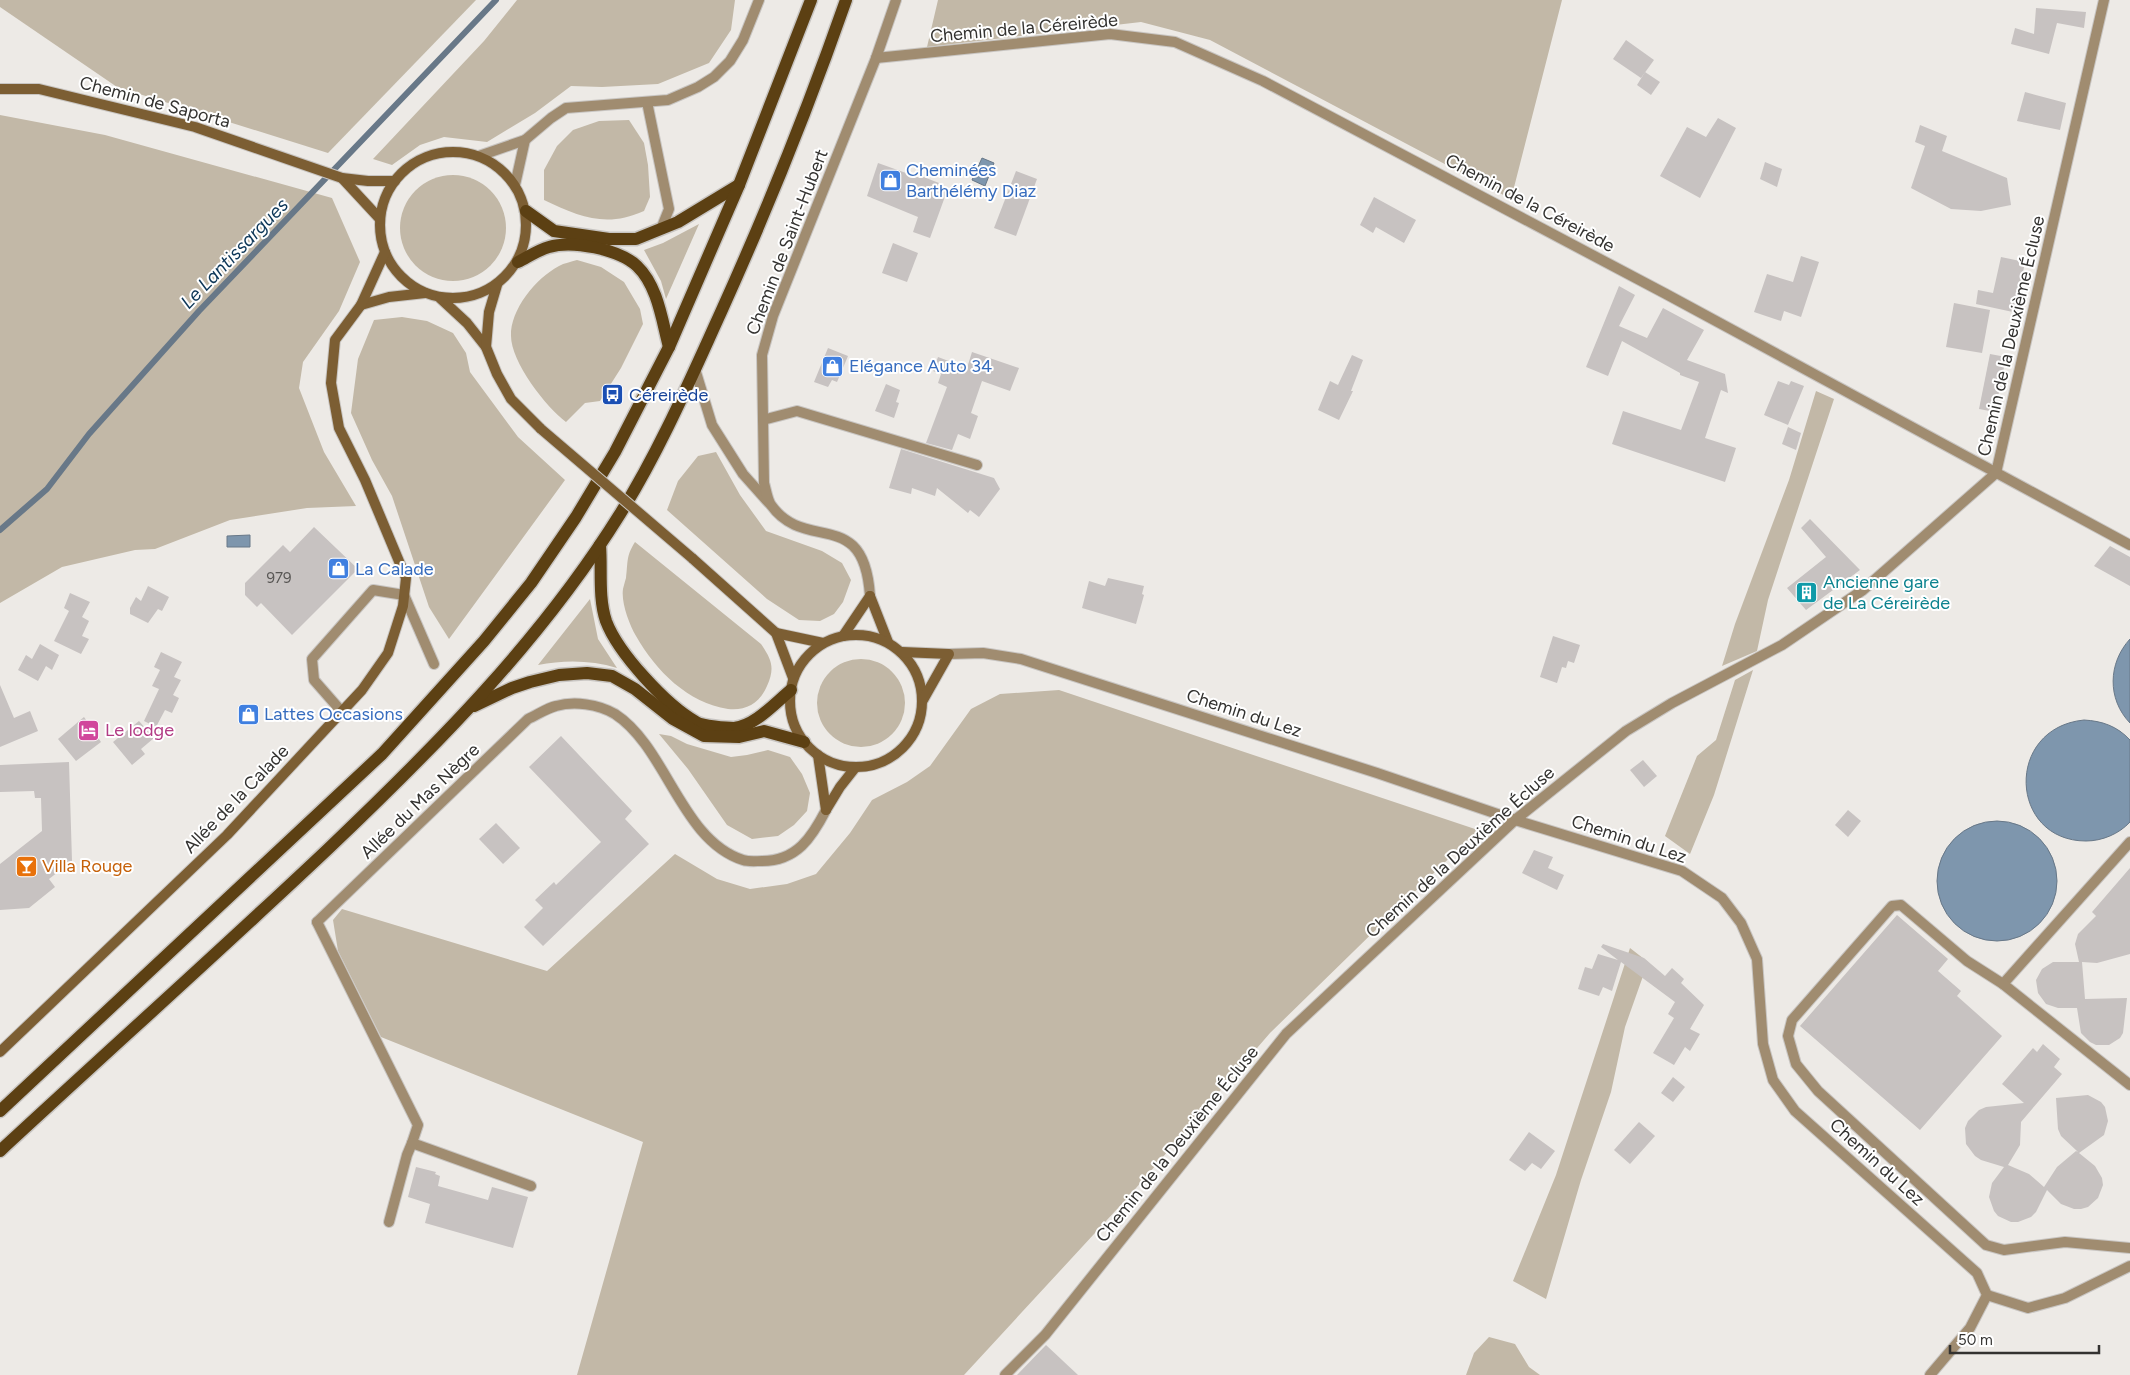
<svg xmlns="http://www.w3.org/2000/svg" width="2130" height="1375" font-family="Figtree,sans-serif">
<rect width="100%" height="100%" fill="#edeae6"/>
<!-- green -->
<g fill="#c2b8a7">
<path d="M0,0H476L328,153L117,87L0,7Z"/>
<path d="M517,0H735L731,30L709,63L658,84L602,87L571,86L535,113L487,142L444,137L420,145L392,165L373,159L484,41Z"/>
<path d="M938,0H1562L1511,199L1210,40L1141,22L927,47Z"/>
<path d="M0,115L105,135L332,198L360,262L339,311L303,362L299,388L324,452L356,506L307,508L230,520L155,549L135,550L62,567L0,603Z"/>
<path d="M629,120L644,143L648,165L650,197L644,211C606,228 580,217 544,200V170L557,146L573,130L599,121Z"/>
<circle cx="453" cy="228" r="53"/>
<path d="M699,224L666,299L661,281L644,250L663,243Z"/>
<path d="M577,260L601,267L624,282L640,309L643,324L621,368L600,401L585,403L566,422C546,407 511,362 511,336C510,310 536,278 559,266C564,263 571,262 577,260Z"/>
<path d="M402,317L427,321L453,333L466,353L470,372L518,437L565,480L449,639L429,607L392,496L372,460L351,413L358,359L374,320Z"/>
<path d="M1816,391L1834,399L1768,600L1757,651L1722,666L1735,624L1789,480Z"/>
<path d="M716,452L740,495L766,531L822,551L842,563L851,580L843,602L834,614L820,621L799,620L767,599L667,510L678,481L698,456Z"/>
<path d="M635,542L761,644C772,660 775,668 767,686C760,703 746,711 728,709C688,703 656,671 636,636C629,624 621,602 623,589C624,585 625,581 626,578C628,562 626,556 635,542Z"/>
<path d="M590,599L598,639L617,668C591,660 564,660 538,665Z"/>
<circle cx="861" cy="703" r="44"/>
<path d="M1753,670L1714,795L1690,854L1665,836L1697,756L1716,740L1735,680Z"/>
<path d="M1059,690L1478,830L1270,1033L1130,1195L964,1375H577L643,1142L381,1037L338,951L333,920L342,909L547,971L675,854L717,879L750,889L787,884L816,874L850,833L872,800L907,782L930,766L971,709L1000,694Z"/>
<path d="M659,734L671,736L687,744L731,757L747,755L768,750L790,757L802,774L810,793L807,811L794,825L778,836L752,839L727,825L688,769Z"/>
<path d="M1630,948L1648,962L1625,1027L1611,1092L1581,1180L1546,1299L1513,1281L1556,1175Z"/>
<path d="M1489,1337L1515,1344L1529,1367L1540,1375H1466L1474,1353Z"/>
</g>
<!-- water -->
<g fill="#7e96ad" stroke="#687888">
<path d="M982,158L994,163L985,186L972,180Z"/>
<path d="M250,535V547H227V536Z"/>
<path d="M2130,639V723C2107,699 2108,663 2130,639Z"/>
<path d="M2084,720C2102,721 2117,726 2130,740V822C2119,834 2102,841 2086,841C2009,841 2004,728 2084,720Z"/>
<circle cx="1997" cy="881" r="60"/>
</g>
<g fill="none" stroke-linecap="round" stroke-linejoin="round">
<!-- stream -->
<path stroke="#687888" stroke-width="6" d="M0,530L47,489L89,434L199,311L496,0"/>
</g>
<!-- building -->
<g fill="#c7c2c1">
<path d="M2036,8L2086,12L2084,28L2057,23L2049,54L2011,44L2015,28L2034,34Z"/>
<path d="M1626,40L1654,60L1641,78L1613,59Z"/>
<path d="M1645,72L1660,82L1651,95L1637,85Z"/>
<path d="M2025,92L2066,103L2060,130L2017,121Z"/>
<path d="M1718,118L1736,128L1700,198L1660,176L1687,127L1706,137Z"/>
<path d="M1920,125L1947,136L1942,151L2007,178L2011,205L1981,211L1951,209L1911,188L1925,146L1915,142Z"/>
<path d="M1765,162L1782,169L1777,187L1760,179Z"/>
<path d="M878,163L920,178L921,176L939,183L937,187L947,191L930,238L913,232L918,217L867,196Z"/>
<path d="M1016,171L1037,179L1016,236L994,228Z"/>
<path d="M1374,197L1416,220L1404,243L1376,227L1373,233L1360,225Z"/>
<path d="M893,243L918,253L907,282L882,273Z"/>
<path d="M1801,256L1819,262L1801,317L1784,311L1781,321L1754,312L1767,274L1793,282Z"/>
<path d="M2001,257L2025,262L2018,298L2024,299L2022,314L1976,304L1978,290L1993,293Z"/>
<path d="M1619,286L1635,295L1619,326L1647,338L1663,308L1704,330L1687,360L1725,374L1728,393L1721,390L1705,438L1736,448L1725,482L1612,444L1623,411L1681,430L1699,382L1680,375V373L1622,341L1608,376L1586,367Z"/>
<path d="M1954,303L1990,310L1982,353L1946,347Z"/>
<path d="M828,348L848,356L837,382L832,380L828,387L814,382Z"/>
<path d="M972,352L1019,368L1010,391L982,381L971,413L978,416L970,439L958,434L952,450L926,443L947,387L938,383L941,374L933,371L938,357L967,368Z"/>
<path d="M1990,354L2006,357L1995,412L1979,409Z"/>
<path d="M1352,355L1363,360L1351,391H1353L1339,420L1318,410L1330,381L1338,385Z"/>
<path d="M1778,381L1789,385L1791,381L1804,386L1788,425L1764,415Z"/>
<path d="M886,384L900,390L896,402L899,403L894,418L875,411Z"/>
<path d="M1788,427L1801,433L1796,450L1782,444Z"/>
<path d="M901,449L994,478L1000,489L979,517L970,510L968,513L937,488L935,496L912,488L911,494L889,488Z"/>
<path d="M1810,519L1860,570L1806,610L1787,588L1826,557L1801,528Z"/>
<path d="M314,527L358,569L292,635L261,603L257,607L245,595V583L283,545L290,552Z"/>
<path d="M2110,546L2130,557V586L2094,566Z"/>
<path d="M1108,578L1144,586L1142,594L1144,595L1136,624L1082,608L1089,581L1105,586Z"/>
<path d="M148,586L169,597L162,611L158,609L148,623L130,614V608L136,597L141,601Z"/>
<path d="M70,593L90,602L82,617L89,621L82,636L89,639L81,654L54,641L69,611L64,608Z"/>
<path d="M1553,636L1580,645L1574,663L1568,661L1566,668L1562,667L1557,683L1540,677Z"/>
<path d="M40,644L59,655L52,670L46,666L38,681L18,670L26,655L32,659Z"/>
<path d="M161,652L182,662L174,677L181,680L173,695L179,698L172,713L165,710L156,727L144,721L159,689L152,686L160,670L154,667Z"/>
<path d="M0,685L14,718L30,711L38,731L0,747Z"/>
<path d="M84,717L101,742L76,761L58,739Z"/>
<path d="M139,721L154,738L141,749L145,754L132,765L113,742Z"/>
<path d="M561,736L632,811L625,819L649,844L543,946L524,927L543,908L535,900L554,882L556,885L601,842L529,767Z"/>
<path d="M1643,760L1657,776L1644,787L1630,770Z"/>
<path d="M69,762L72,861L49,879L55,887L29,908L0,910V864L42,831L41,798H35L34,791L0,792V765Z"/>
<path d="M1848,810L1861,821L1848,837L1835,825Z"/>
<path d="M496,823L520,848L503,864L479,839Z"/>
<path d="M1534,850L1553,857L1548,868L1564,875L1557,890L1522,873Z"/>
<path d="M2130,868V954L2097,963L2082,962L2085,999L2127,998L2123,1033L2120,1038L2109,1045H2096L2090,1042L2081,1033L2077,1008H2058L2046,1004L2038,993L2036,980L2042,969L2053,962H2079L2075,944L2078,934L2096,916L2092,912Z"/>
<path d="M1897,915L1948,959L1938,971L1961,991L1957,996L2002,1036L1920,1130L1800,1026Z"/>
<path d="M1603,944L1644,958L1665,976L1672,968L1684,979L1681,983L1704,1005L1690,1029L1700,1034L1690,1051L1685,1047L1674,1065L1653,1053L1674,1018L1668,1014L1675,1002L1621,962L1612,991L1603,987L1599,996L1578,989L1585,967L1592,969L1598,954L1618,960L1601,947Z"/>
<path d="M2043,1044L2060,1059L2054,1067L2062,1074L2021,1122L2020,1145L2008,1165L2029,1174L2044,1187L2057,1167L2076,1151L2078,1152L2061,1136L2058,1129L2056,1098L2088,1095L2101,1102L2105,1107L2108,1121L2104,1135L2079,1153L2095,1166L2102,1178L2103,1185L2098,1198L2088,1207L2081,1209H2074L2061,1204L2047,1190L2036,1212L2031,1217L2018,1222H2011L1998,1216L1994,1211L1989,1197L1992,1183L2004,1167L1981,1160L1975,1156L1966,1144L1965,1128L1968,1121L1979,1110L1986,1107L2024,1103L2002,1084L2033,1048L2037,1052Z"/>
<path d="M1673,1077L1685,1087L1673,1102L1661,1093Z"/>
<path d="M1639,1122L1655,1136L1630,1164L1614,1150Z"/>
<path d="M1529,1132L1555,1151L1541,1169L1532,1163L1525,1171L1509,1160Z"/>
<path d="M416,1167L436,1172L435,1174L440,1176L438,1186L488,1200L492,1187L528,1197L513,1248L425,1223L430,1204L408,1197Z"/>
<path d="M1046,1345L1078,1375H1017Z"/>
</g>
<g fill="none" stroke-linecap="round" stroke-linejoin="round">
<defs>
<g id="lane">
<path d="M647,102L669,209L661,229"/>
<path d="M695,369L712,425L743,474L769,503"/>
<path d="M763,420L797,411L977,465"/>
<path d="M342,712L314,680L312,659L373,590L404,595L434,664"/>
<path d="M317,922L418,1125L412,1143L531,1186"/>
<path d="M2003,984L2130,842"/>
<path d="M2130,1085L2003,984L1967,961L1901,905L1892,906L1792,1020L1788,1036L1796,1064L1818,1091L1986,1245L2004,1250L2065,1242L2130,1248"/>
<path d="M389,1222L407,1155L412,1143"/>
<path d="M1987,1295L2028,1308L2065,1298L2130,1266"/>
</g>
<g id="street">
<path d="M876,58L1110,34L1175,42L1263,81L1666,294L2130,545"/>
<path d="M479,156L525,140L551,118L566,108L668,100L698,87L714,77L730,61L743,40L759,0"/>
<path d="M515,185L525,140"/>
<path d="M870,596C864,505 806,554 771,505C767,499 766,489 764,483L762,355L773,316L876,58L896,0"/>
<path d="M949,654L983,653L1021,659L1377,773L1515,820L1682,871L1722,898L1741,923L1757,959L1763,1044L1773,1080L1795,1111L1977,1273L1987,1295L1970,1328L1930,1375"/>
<path d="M317,922L528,719C537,715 547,708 556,706C574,701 598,704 615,714C667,748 681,840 743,860C749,862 756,861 762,861C797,861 812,837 826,810"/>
<path d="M1005,1375L1045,1335L1286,1034L1515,820L1626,731L1672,703L1782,645L1863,590L1996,473L2104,0"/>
</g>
<g id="secondary">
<path d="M0,89H39L195,127L342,178L368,181H395"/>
<circle cx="453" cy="225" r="73"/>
<path d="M342,178L380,219"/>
<path d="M440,298L467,323L486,347L497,374L511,399L541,429"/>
<path d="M361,305L389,297L425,293"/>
<path d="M486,347L489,312L497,285"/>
<path d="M692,558L776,633L793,678"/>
<path d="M870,596L888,642"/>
<path d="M776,633L823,643"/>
<circle cx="856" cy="701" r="66"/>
<path d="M843,636L870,596"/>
<path d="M902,652L949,654L923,700"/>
<path d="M818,755L826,810"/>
<path d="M826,810L840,787L855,768"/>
<path d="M0,1052L227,835L362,690L388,653L403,606L406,578L365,480L339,428L331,383L335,340L361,305L385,252"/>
</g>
<g id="primary">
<path d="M526,211L554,231L609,239H636L678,222L739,185"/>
<path d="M518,262C528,257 538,250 549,247C572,240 619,249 637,266C658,286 662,321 669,347"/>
<path d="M600,545C602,569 598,597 606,621C618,653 666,705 696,722C702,726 727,728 734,728C755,726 775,703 791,690"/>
<path d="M474,706L512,688L530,682L559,675L587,673L612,676L635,689L673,719L704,736L739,737L764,731L804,742"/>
<path d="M0,1111L382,754L484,641L531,583L576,517L615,452L669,347L739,185L811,0"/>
<path d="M0,1151C109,1050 220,951 328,849C435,747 541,641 620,514C660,450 690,380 721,312C767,210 809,106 846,0"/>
</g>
</defs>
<!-- lane casing -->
<use href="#lane" stroke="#c8c5c2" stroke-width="12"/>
<!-- street casing -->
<use href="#street" stroke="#c8c5c2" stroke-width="12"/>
<!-- secondary casing -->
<use href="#secondary" stroke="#c8c5c2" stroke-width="12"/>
<!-- primary casing -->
<use href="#primary" stroke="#c8c5c2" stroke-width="15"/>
<!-- lane -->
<use href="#lane" stroke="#a08c70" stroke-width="10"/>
<!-- street -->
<use href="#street" stroke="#a08c70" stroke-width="10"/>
<!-- secondary -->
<use href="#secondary" stroke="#7c5e33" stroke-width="10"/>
<!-- primary -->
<use href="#primary" stroke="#5c4013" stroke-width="12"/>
<defs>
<path id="secondary-bridge" d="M541,429L692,558"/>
</defs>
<!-- secondary-bridge casing -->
<use href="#secondary-bridge" stroke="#c8c5c2" stroke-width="12" stroke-linecap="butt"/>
<!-- secondary-bridge -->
<use href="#secondary-bridge" stroke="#7c5e33" stroke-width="10"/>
</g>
<!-- icons -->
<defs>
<symbol id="shop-square" viewBox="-11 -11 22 22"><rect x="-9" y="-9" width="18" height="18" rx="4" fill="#3f7fe0" stroke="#fff"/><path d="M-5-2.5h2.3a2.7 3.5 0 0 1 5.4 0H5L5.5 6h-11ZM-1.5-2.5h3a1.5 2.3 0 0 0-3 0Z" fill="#fff"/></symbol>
<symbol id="bus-square" viewBox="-11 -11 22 22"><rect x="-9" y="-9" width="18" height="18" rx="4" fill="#1a4fb4" stroke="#fff"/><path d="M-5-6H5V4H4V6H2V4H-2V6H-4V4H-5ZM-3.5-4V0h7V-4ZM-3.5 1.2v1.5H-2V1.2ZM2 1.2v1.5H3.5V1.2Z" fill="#fff"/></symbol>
<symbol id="building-square" viewBox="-11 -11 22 22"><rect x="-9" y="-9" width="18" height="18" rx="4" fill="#0f9aa8" stroke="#fff"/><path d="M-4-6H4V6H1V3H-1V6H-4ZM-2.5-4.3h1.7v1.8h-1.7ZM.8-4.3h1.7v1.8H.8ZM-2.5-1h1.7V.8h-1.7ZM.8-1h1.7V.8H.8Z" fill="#fff"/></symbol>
<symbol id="hotel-square" viewBox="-11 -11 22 22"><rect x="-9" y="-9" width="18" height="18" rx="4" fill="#d1479c" stroke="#fff"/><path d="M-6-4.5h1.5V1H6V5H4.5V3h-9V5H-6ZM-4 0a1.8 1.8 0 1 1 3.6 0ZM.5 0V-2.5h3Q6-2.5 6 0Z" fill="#fff"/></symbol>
<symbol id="bar-square" viewBox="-11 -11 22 22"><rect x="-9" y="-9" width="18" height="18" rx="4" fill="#e8710a" stroke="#fff"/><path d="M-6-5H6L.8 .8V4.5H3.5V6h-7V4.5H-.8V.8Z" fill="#fff"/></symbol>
</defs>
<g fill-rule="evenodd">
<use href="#shop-square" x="878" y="168" width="25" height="25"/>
<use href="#shop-square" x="820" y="354" width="25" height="25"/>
<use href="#bus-square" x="600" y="382" width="25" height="25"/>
<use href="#shop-square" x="326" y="556" width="25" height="25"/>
<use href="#building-square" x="1794" y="580" width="25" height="25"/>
<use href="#shop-square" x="236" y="702" width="25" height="25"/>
<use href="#hotel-square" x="76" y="718" width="25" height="25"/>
<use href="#bar-square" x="14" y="854" width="25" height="25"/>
</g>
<g text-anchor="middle" stroke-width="4" stroke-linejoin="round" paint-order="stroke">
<!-- number labels -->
<g font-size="15" fill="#585654">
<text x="279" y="583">979</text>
</g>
<!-- street labels -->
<g font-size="18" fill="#333230" stroke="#fff">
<text transform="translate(1024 28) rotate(-5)" y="6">Chemin de la Céreirède</text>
<text transform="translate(155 102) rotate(15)" y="6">Chemin de Saporta</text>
<text transform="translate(1530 203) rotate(28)" y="6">Chemin de la Céreirède</text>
<text transform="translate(787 242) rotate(-69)" y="6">Chemin de Saint-Hubert</text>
<text transform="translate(2011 336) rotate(-77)" y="6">Chemin de la Deuxième Écluse</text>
<text transform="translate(1244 713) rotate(18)" y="6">Chemin du Lez</text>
<text transform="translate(236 799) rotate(-46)" y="6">Allée de la Calade</text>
<text transform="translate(420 801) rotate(-44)" y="6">Allée du Mas Nègre</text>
<text transform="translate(1629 839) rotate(18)" y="6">Chemin du Lez</text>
<text transform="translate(1460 852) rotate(-42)" y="6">Chemin de la Deuxième Écluse</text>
<text transform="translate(1177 1144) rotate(-51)" y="6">Chemin de la Deuxième Écluse</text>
<text transform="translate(1877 1162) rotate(42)" y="6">Chemin du Lez</text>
</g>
<!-- shop labels -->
<g font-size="18" fill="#366cbe" stroke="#fff" text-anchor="start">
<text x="906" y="176">Cheminées<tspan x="906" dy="21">Barthélémy Diaz</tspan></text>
<text x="849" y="372">Elégance Auto 34</text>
<text x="355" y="575">La Calade</text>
<text x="264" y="720">Lattes Occasions</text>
</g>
<!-- transit labels -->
<g font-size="18" fill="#164399" stroke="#fff" text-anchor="start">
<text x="629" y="401">Céreirède</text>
</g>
<!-- culture labels -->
<g font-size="18" fill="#0d838f" stroke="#fff" text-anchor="start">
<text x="1823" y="588">Ancienne gare<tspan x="1823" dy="21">de La Céreirède</tspan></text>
</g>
<!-- hotel labels -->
<g font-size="18" fill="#b23c85" stroke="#fff" text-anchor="start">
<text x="105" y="736">Le lodge</text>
</g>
<!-- food labels -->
<g font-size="18" fill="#c56008" stroke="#fff" text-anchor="start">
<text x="42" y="872">Villa Rouge</text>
</g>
<!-- water labels -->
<g font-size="19" font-style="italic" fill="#0c3657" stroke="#fff">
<text transform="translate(234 253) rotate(-46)" y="7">Le Lantissargues</text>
</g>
</g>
<!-- scale -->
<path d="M1950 1345v8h149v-8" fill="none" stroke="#333230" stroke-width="2.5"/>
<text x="1958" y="1345" font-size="15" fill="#333230" stroke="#ffffff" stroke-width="4" paint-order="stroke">50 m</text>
</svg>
